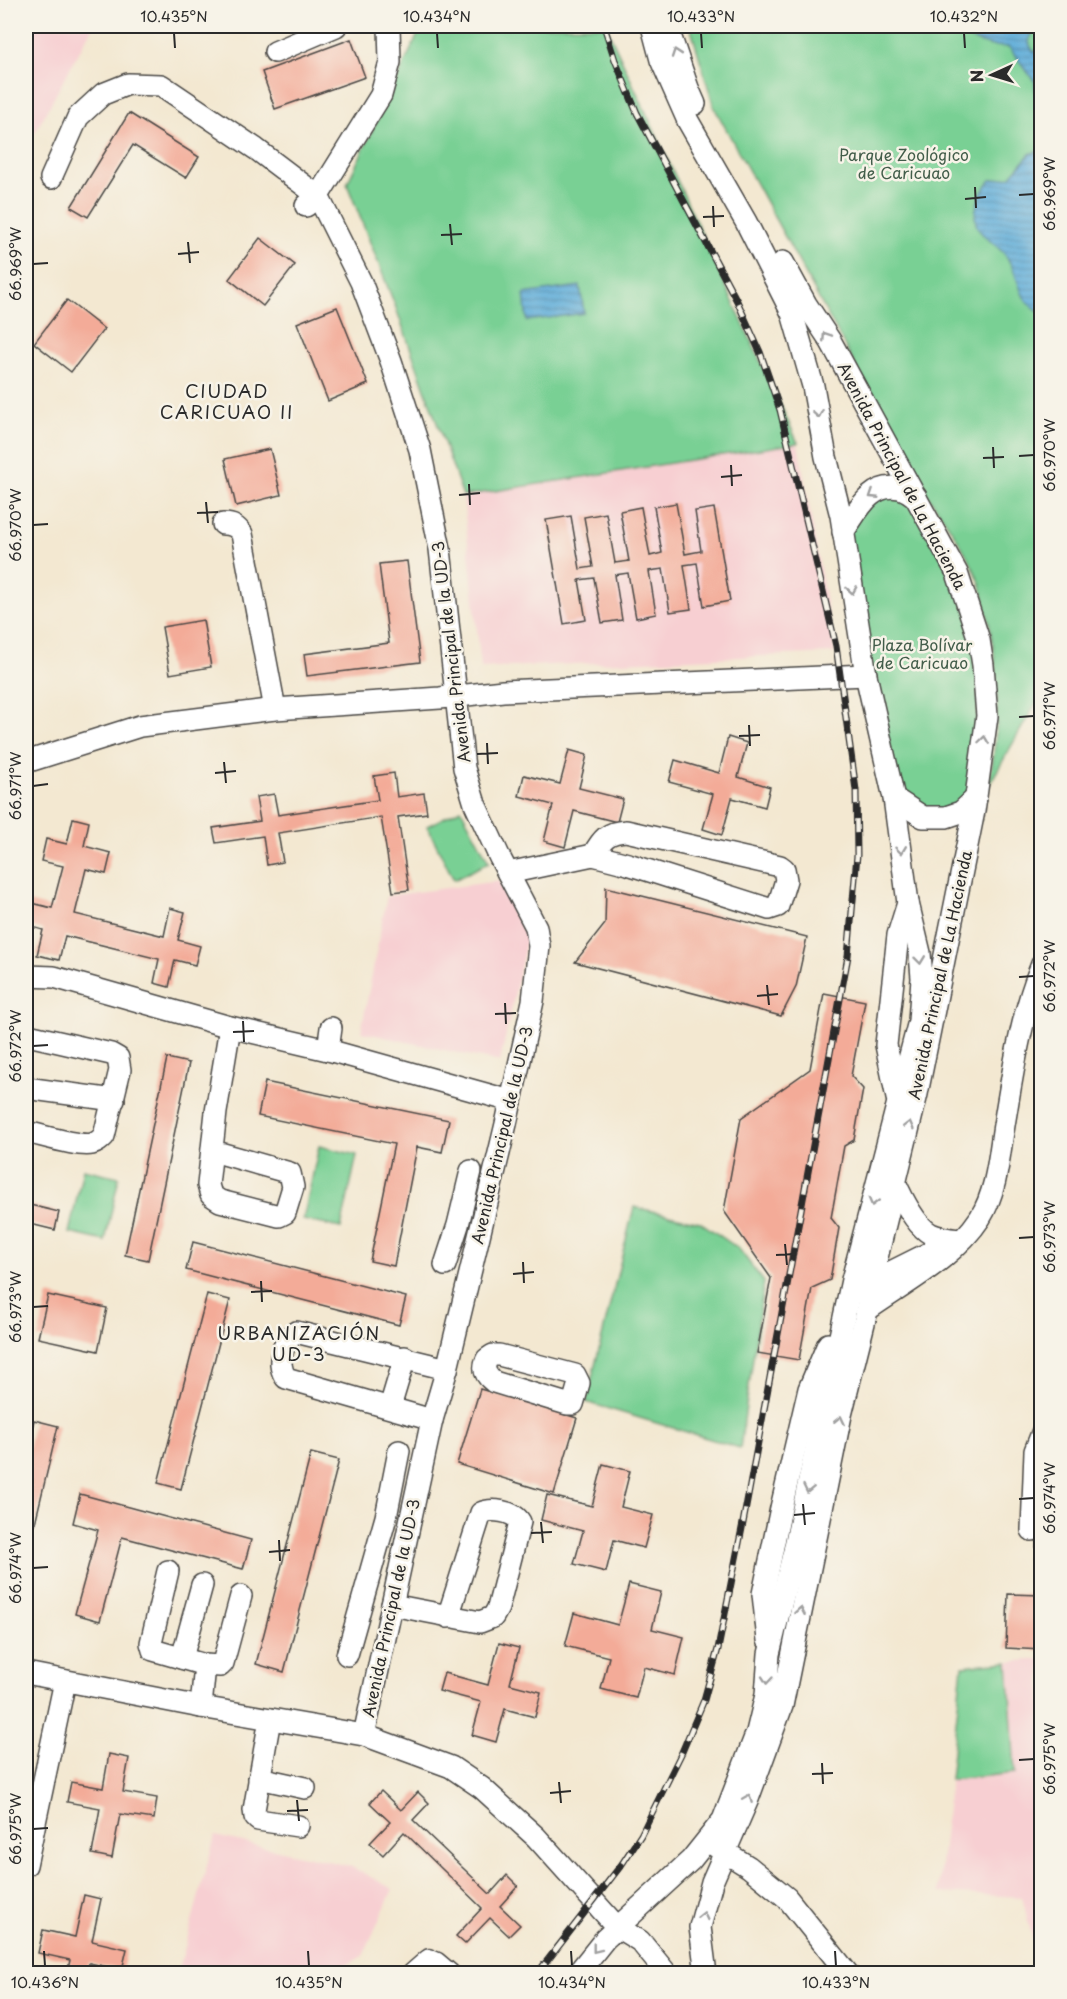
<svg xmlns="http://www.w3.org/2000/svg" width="1067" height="1999" font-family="'Playpen Sans',sans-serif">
<defs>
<pattern id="water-rules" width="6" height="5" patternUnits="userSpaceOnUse" patternTransform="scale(1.5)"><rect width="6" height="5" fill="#5fadd9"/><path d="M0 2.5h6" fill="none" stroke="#4f8db0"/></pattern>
</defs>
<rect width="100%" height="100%" fill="#f7f3e8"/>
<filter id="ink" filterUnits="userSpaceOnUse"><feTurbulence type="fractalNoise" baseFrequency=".0167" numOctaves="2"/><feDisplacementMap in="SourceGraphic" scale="12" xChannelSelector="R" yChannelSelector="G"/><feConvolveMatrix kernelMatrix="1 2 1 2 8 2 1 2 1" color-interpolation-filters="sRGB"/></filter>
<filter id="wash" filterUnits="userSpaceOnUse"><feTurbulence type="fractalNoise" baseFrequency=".008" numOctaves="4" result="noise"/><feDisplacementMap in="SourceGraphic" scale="24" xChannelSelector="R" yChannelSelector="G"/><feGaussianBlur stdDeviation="1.35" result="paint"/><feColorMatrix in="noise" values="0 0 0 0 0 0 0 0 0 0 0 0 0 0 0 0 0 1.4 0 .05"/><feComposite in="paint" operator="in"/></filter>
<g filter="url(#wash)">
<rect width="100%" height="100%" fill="#f3e8d1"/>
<!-- built -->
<g fill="#f7cfd2">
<path d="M26,26H93L26,149Z"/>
<path d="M798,443L835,653L481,668L463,496Z"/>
<path d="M499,881L527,937L500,1062L361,1032L387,896Z"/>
<path d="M1041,1659V1973L1022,1897L938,1893L962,1666Z"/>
<path d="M215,1836L350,1866L393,1889L363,1956L332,1973H178Z"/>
</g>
<!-- park -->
<g fill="#79d094" stroke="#527e60" stroke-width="1.5">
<path d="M422,26H606L798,443L463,496L396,308L347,184Z"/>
<path d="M690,26H1041V694L988,787C1001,728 1000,663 985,605C983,596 982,586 978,578C964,546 943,517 923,489L714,107Z"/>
<path d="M874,492L916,497L979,640L976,798L946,817L894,798L843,532Z"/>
<path d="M461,809L489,862L454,880L427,826Z"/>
<path d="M319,1146L357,1155L341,1228L303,1220Z"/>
<path d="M83,1169L119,1177L105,1241L69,1233Z"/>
<path d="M634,1207L700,1222L739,1249L764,1282L740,1448L586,1402Z"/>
<path d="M1008,1662L1015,1773L950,1780L962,1666Z"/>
</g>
<!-- water -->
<g fill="url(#water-rules)" stroke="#456c82" stroke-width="1.5">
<path d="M946,26H976C983,28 1023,25 1034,26C1034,38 1023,38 1034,52L1041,49V118L1036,98L1035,82L1009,47L992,46L972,40Z"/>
<path d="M1038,151H1042L1041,313C1016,300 1021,277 1006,256C999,246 981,236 977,227C971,210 981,191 991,180L1010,177L1030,154Z"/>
<path d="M580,286L584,313L527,321L524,294Z"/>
</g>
<g id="blocks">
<!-- building -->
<g fill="#f3ab98">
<path d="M351,39L365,77L275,109L262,72Z"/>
<path d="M129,113L199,157L186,178L133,145L88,217L71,207Z"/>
<path d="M260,238L295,265L263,306L229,279Z"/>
<path d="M67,300L104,329L71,372L34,343Z"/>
<path d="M337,307L368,384L328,401L297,323Z"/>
<path d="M270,449L281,495L236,506L225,459Z"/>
<path d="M676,503L685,554L701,551L695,511L714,508L730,601L704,606L697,563L684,565L691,609L670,612L663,569L649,571L656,614L636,618L628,573L615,575L622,620L602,623L594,578L579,580L586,620L564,624L546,520L571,516L580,569L593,567L584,517L606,513L615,563L629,561L620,511L641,507L650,556L662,553L654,507Z"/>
<path d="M407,561L420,662L307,676L304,654L389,643L379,564Z"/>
<path d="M203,620L211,667L170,674L162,627Z"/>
<path d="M728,737L747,743L738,777L770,787L765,807L732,798L722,835L703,829L713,794L669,782L675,760L719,773Z"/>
<path d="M569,750L587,755L579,788L623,799L617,822L574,811L565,847L544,841L553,805L519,796L524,775L560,784Z"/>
<path d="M394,773L397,797L424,793L427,813L398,817L409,890L393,892L381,817L278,833L283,862L267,865L263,836L216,843L213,828L260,821L256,797L274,794L278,815L378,800L374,776Z"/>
<path d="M73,818L89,822L84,846L111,853L106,874L86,869L75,914L164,936L170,908L185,912L178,940L200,946L195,965L175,960L169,987L154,983L159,959L65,936L59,960L37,955L43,930L26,925L28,902L52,908L63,866L41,861L46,839L67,844Z"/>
<path d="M606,887L807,937L796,987L781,1016L575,962L605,924Z"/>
<path d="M824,993L865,1001L851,1076L863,1089L854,1140L844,1146L831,1218L839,1228L830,1280L812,1288L799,1360L757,1353L771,1278L724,1211L741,1118L810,1069Z"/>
<path d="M167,1058L189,1063L148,1260L125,1255Z"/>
<path d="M265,1082L449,1120L442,1152L417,1147L394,1266L370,1261L394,1144L258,1116Z"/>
<path d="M26,1204L59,1212L55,1230L26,1223Z"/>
<path d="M193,1242L406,1297L399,1325L186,1270Z"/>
<path d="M207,1294L230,1300L181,1489L158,1483Z"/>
<path d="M48,1295L107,1308L98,1351L38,1338Z"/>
<path d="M480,1389L577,1418L554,1494L457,1464Z"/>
<path d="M34,1420L58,1426L26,1561V1458Z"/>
<path d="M311,1453L339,1460L284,1672L256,1664Z"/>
<path d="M603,1464L630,1471L621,1507L653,1515L644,1548L614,1540L606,1572L574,1564L583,1531L541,1520L547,1495L592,1506Z"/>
<path d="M80,1494L251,1540L243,1569L122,1537L100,1621L75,1614L98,1530L73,1523Z"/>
<path d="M1037,1523H1042V1575H1035Z"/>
<path d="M629,1584L661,1592L652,1629L684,1637L675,1675L644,1667L636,1698L601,1689L609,1657L565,1646L574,1613L618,1625Z"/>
<path d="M1008,1594L1042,1595V1650L1006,1648Z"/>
<path d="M499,1643L519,1648L510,1684L541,1692L535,1717L505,1709L496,1742L472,1735L481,1702L439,1691L444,1673L488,1685Z"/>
<path d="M109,1754L129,1758L123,1792L157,1798L154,1819L120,1814L112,1858L92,1854L100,1808L67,1802L71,1782L103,1788Z"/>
<path d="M381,1791L401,1810L418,1792L429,1803L413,1820L490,1894L507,1875L518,1886L500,1906L520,1925L509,1936L490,1918L465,1944L456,1936L482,1908L404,1832L383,1855L370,1843L390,1822L370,1803Z"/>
<path d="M84,1895L101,1899L92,1941L127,1949L122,1970L89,1963L87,1974H67L70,1960L38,1953L43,1930L75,1937Z"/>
</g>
</g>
</g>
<g filter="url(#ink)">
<use href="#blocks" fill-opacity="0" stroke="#494744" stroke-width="1.5"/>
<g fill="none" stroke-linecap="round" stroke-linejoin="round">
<defs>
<g id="minor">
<path d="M667,26L688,88L695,104"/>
<path d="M275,52L336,26"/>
<path d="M51,178L78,117L103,94L128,84L161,85L256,149L318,196L361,282L391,361L420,450L440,549L464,768L475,804L500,858L536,927L539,946L533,1001L506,1124L447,1369L432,1420L364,1735"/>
<path d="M306,206L318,196L381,95L390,62L389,26"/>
<path d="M223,524C233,524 237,527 242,534L275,709"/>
<path d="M843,532C857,513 870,482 899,488C905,489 911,494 916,497"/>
<path d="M26,762L140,726L275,709L440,698L503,691L866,675"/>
<path d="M894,798L923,817H946L961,812L976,798"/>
<path d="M508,873L593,855L628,864L769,909L778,906L786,880L784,869L780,866L626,831C607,832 602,839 593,855"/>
<path d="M26,976L54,977L230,1027L328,1050L511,1101"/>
<path d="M328,1050L331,1028"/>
<path d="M26,1088L114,1100"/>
<path d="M897,1098L886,1045L898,935L908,903"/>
<path d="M26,1132C41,1135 78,1147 92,1144C97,1143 100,1140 104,1136L120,1070L118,1058L111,1054L28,1035"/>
<path d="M213,1151L290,1173L293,1187L285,1213L279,1216L220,1201L211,1195L208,1185L216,1112L230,1027"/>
<path d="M895,1182C902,1198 916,1226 931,1234C940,1238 951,1239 960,1240"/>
<path d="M445,1265L458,1225L471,1171"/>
<path d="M871,1282L935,1250"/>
<path d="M867,1310C905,1283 954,1258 980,1218C997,1191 999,1156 1004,1125C1013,1071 1021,1015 1042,964"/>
<path d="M493,1355H499L575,1375L579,1383L573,1404H567L494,1382C486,1376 482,1369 487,1359Z"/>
<path d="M390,1407L405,1357"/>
<path d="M432,1420L286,1378C276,1364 282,1340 296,1332L447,1369"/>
<path d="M1032,1530L1035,1451L1042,1433"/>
<path d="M168,1571L151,1643L153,1650L205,1665L220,1666L223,1663L241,1596"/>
<path d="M392,1605L480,1622L493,1617L498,1608L520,1522C514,1511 491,1508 481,1513L448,1617"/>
<path d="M768,1640L763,1594L781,1508L809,1389L828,1344"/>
<path d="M347,1655L386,1517L399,1451"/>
<path d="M182,1658L202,1585"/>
<path d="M26,1673L201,1707L364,1735L451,1767L482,1788L536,1837L617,1927L640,1941L667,1974"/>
<path d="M201,1707L205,1665"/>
<path d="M270,1719L254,1810L255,1817L258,1820L298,1826"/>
<path d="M259,1778L305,1788"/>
<path d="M712,1844L749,1867L787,1898L848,1974"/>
<path d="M26,1865L65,1681"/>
<path d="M413,1974L429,1960L436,1963L449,1974"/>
<path d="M577,1974L605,1939L691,1860L723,1820L757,1732L766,1695L769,1654L794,1551L852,1280L919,1021L922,978L920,953L908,903L894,798L866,675L841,516L826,457L813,386L792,313L746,222L688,121L661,60L652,26"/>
<path d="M706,1974L700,1927L712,1882L748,1799L782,1706L841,1415L866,1315L871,1282L917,1094L974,811L987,716L983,665L979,640L957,573L831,342L806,304L783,262"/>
</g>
</defs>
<!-- minor casing -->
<use href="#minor" stroke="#494744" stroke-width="24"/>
<!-- minor -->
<use href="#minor" stroke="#fff" stroke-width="21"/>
<defs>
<path id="rail" d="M537,1974L622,1864L641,1835L682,1752L704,1700L718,1649L743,1523L848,956L857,855L856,790L836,646L780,410L760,352L737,301L637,113L615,60L604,26"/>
</defs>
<!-- rail casing -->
<use href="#rail" stroke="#2b2b2b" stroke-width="7"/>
<!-- rail -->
<use href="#rail" stroke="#f7f3e8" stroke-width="4.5" stroke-dasharray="14" stroke-linecap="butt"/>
</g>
<!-- one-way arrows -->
<defs><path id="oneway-chevron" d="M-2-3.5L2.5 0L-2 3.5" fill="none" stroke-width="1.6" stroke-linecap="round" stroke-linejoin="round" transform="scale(1.5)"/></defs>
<g stroke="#a0a0a0">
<use href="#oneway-chevron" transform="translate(676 53) rotate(-109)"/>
<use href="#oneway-chevron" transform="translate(826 336) rotate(-123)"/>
<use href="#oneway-chevron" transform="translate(818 414) rotate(80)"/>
<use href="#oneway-chevron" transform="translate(873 495) rotate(147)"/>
<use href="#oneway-chevron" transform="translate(852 590) rotate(81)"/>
<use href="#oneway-chevron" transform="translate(984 740) rotate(-82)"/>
<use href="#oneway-chevron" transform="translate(901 850) rotate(83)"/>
<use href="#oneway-chevron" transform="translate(920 960) rotate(83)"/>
<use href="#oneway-chevron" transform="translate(909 1125) rotate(-76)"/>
<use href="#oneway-chevron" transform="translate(873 1202) rotate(105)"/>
<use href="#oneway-chevron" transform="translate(840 1420) rotate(-77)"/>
<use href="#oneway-chevron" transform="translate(808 1489) rotate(102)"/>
<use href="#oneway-chevron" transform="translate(800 1611) rotate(-80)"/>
<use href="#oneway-chevron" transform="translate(767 1680) rotate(95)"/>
<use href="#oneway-chevron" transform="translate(748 1798) rotate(-67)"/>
<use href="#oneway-chevron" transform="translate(703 1916) rotate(-77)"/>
<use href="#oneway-chevron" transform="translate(596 1949) rotate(128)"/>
</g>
</g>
<!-- ticks -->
<path fill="none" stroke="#2b2b2b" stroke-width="2" d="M174,33L175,48M437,33L438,48M701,33L702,48M964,33L965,48M975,187L976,208M1019,195L1034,194M965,199L986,197M713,206L714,227M703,217L724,216M450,224L452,245M441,235L462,234M188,242L190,263M178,254L199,252M33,264L48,263M993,447L994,468M1019,456L1034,455M983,458L1004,457M731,465L732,486M721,477L742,475M469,484L470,505M459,495L480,493M206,502L208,523M197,513L218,512M33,525L48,524M1019,717L1034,716M749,725L750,746M739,736L760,735M487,743L488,764M477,754L498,753M224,762L226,783M215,773L236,771M33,786L48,784M1019,977L1034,976M767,985L769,1005M757,996L778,994M505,1003L506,1024M495,1014L516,1013M243,1021L244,1042M233,1032L254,1031M33,1046L48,1045M1019,1238L1034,1237M785,1244L787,1265M776,1255L796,1254M523,1262L524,1283M513,1274L534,1272M261,1281L262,1302M251,1292L272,1291M33,1307L48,1306M1019,1499L1034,1498M803,1504L805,1525M794,1515L815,1513M541,1522L543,1543M531,1533L552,1532M279,1540L280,1561M269,1552L290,1550M33,1568L48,1567M1019,1760L1034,1759M822,1763L823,1784M812,1774L833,1773M559,1782L561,1803M550,1793L571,1791M297,1800L299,1821M287,1811L308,1810M33,1829L48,1828M44,1951L45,1966M308,1951L309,1966M571,1951L572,1966M835,1951L836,1966"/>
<g text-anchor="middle" stroke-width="5" stroke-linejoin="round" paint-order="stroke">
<!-- park labels -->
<g font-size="16" fill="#425d4a" stroke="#f7f3e8">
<text x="904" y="161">Parque Zoológico<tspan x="904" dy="18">de Caricuao</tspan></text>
<text x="922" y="651">Plaza Bolívar<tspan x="922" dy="18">de Caricuao</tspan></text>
</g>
<!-- street labels -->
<g font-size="16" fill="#2b2b2b" stroke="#f7f3e8">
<text transform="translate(902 476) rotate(62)" y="6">Avenida Principal de La Hacienda</text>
<text transform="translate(451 652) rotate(-97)" y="6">Avenida Principal de la UD-3</text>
<text transform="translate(940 975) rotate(-78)" y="6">Avenida Principal de La Hacienda</text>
<text transform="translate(502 1135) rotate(-77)" y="6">Avenida Principal de la UD-3</text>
<text transform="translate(391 1608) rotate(-78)" y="6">Avenida Principal de la UD-3</text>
</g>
<!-- neighbourhood labels -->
<g font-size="18" letter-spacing="1.5" fill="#2b2b2b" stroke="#f7f3e8">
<text x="227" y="398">CIUDAD<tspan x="227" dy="21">CARICUAO II</tspan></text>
<text x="299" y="1340">URBANIZACIÓN<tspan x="299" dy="21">UD-3</tspan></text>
</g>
</g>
<!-- margin -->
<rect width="1067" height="1999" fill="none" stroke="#f7f3e8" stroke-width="66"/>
<!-- north arrow -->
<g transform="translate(992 75) rotate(266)" stroke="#f7f3e8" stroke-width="4.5" paint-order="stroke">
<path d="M0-4.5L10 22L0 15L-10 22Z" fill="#2b2b2b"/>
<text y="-9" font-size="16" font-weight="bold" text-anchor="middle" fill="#2b2b2b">N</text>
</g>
<rect x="33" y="33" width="1001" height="1933" fill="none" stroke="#2b2b2b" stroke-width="2"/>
<g font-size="15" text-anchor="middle" fill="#2b2b2b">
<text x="174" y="22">10.435°N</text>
<text x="437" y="22">10.434°N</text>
<text x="701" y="22">10.433°N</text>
<text x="964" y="22">10.432°N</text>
<text transform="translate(1050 194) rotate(-90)" y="5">66.969°W</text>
<text transform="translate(16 264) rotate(-90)" y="5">66.969°W</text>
<text transform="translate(1050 455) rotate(-90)" y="5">66.970°W</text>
<text transform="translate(16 525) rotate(-90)" y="5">66.970°W</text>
<text transform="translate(1050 716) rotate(-90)" y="5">66.971°W</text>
<text transform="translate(16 786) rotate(-90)" y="5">66.971°W</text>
<text transform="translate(1050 976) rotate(-90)" y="5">66.972°W</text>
<text transform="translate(16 1046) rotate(-90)" y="5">66.972°W</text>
<text transform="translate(1050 1237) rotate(-90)" y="5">66.973°W</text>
<text transform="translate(16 1307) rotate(-90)" y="5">66.973°W</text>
<text transform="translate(1050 1498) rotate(-90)" y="5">66.974°W</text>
<text transform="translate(16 1568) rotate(-90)" y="5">66.974°W</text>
<text transform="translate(1050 1759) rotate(-90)" y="5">66.975°W</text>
<text transform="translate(16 1829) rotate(-90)" y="5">66.975°W</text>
<text x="45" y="1988">10.436°N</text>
<text x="309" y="1988">10.435°N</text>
<text x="572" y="1988">10.434°N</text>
<text x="836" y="1988">10.433°N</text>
</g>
</svg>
